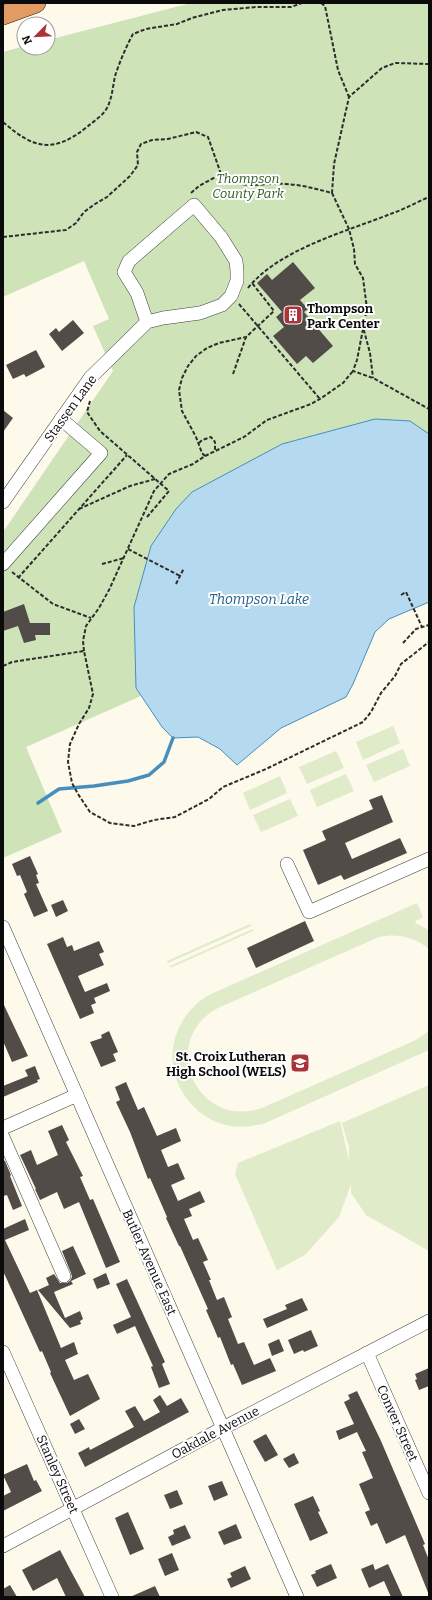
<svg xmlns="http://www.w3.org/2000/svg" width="432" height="1600" font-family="Bitter,serif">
<rect width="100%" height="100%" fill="#fdf9eb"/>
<!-- green -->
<path fill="#cfe3b9" d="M191,3H429V568L26,747L62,832L3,858V532L113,371L93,326L109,319L84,261L3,297V52L24,46V48H48V40Z"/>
<!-- pitch -->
<g fill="#e0ebc9">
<path d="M393,726L400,743L363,760L356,742Z"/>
<path d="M403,749L410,766L374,782L366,765Z"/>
<path d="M336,751L344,768L307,784L299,767Z"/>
<path d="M346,774L354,791L317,807L310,790Z"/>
<path d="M280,776L287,793L250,810L243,793Z"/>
<path d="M290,799L298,816L261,832L253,815Z"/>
<path d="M417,903L423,917L416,921L415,923L429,930V949C414,937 398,933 379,937L220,1007C157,1037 195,1131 262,1108L416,1040L429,1031V1050L263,1124C252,1126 241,1128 230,1126C184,1117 158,1065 181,1024C187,1012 198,1001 211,994Z"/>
<path d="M250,924L251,926L168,963L167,961Z"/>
<path d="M253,929V931L170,968V966Z"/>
<path d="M429,1085V1251L366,1215L351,1193V1184L339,1217L305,1255L277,1270L235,1174L238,1163L340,1121L349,1161V1147L342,1123Z"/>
</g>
<!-- water -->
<path fill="#b5daef" stroke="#448fbe" d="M375,419L410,421L429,434V602L389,619L375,632L353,684L346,697L281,728L237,765L220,749L198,737L173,738L162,727L136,688L134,607L151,546L176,509L192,492L282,444Z"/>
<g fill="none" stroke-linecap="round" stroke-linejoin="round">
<!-- stream -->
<path stroke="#448fbe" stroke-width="3.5" d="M38,803L59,789L94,786L128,781L149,775L164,762L173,738"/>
</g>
<!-- building -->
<g fill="#524c48">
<path d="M293,262L315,288L300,300L308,309L304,312L333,346L313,363L306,356L297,364L273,336L284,327L276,317L282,312L257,283L267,274L272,280Z"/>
<path d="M73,320L84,333L62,351L49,334L56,328L59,332Z"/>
<path d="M36,350L45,367L26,377L24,374L13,379L6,365Z"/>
<path d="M3,410L13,418L3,432Z"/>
<path d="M24,604L30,623H50V635H35L36,640L24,643L18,626L3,631V612Z"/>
<path d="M382,795L393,822L345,843L352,859L400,838L407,853L344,880L341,875L318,885L303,850L326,840L322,831L373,809L369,800Z"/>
<path d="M30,856L38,874L36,875L39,883L36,884L48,911L34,917L24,894L27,892L20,875L17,876L12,864Z"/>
<path d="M63,900L68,911L56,917L51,905Z"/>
<path d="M305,921L314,941L256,968L247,948Z"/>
<path d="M63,937L67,947L72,945L74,951L99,941L104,952L99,954L104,965L78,976L85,992L107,983L110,991L94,998L96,1003L91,1005L94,1013L80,1019L47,944Z"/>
<path d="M3,1003L28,1056L12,1062L3,1041Z"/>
<path d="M109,1031L118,1052L113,1054L116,1061L101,1067L90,1042L102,1038L101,1035Z"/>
<path d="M35,1066L40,1079L37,1080L38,1082L3,1097V1086L28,1076L25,1070Z"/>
<path d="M126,1082L138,1110L144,1107L157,1136L176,1128L181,1141L161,1150L168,1167L178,1163L185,1179L171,1185L178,1201L200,1191L205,1202L189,1209L192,1216L184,1219L193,1240L198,1238L208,1260L203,1262L211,1280H209L217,1300L224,1297L232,1317L228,1319L238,1344L244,1342L254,1365L270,1358L276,1371L242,1385L233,1364L231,1365L220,1337L218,1338L213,1326L206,1310L208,1309L180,1246H179L166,1218L167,1217L150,1178L148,1179L130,1132L116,1102L120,1100L115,1087Z"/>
<path d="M62,1125L69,1140L66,1142L83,1176L80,1177L90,1200L93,1199L120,1262L106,1268L79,1202L64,1209L57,1192L40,1200L35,1189H36L20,1155L31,1150L37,1165L58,1155L48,1131Z"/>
<path d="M3,1160L5,1161L11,1175L10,1176L22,1206L13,1210L7,1195L3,1196Z"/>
<path d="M25,1219L29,1230L5,1240L30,1293L37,1290L61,1348L74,1342L78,1354L65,1360L74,1380L88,1374L100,1399L70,1416L50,1373L51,1372L42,1351L40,1352L3,1271V1229Z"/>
<path d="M73,1246L86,1274L71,1281L73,1284L54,1292L65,1318L80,1311L83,1319L80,1321L81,1324L70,1328L38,1290L49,1285L46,1278L54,1274L60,1283H67L70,1281L72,1277L71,1273L62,1251Z"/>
<path d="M106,1273L110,1284L97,1289L93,1279Z"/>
<path d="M127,1279L165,1362L162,1364L170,1384L159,1388L151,1367L153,1366L135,1326L117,1334L113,1325L131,1317L116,1284Z"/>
<path d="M302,1298L308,1310L267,1328L263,1319L287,1309L285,1305Z"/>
<path d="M311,1330L318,1346L304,1352L303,1350L294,1354L288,1340Z"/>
<path d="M279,1339L284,1351L272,1356L268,1344Z"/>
<path d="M429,1368V1386L419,1390L415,1380L417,1379L415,1374Z"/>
<path d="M357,1391L381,1441L425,1544L423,1545L429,1560V1595L405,1535L386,1544L377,1523L371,1526L365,1512L370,1510L359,1484L373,1478L362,1452L366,1451L357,1432L339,1440L336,1431L354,1424L344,1402L350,1399L348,1395Z"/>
<path d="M160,1395L167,1406L181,1398L189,1412L85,1467L78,1453L89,1447L90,1450L134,1427L125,1411L135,1406L144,1421L160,1412L153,1400Z"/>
<path d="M79,1419L85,1429L75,1434L70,1424Z"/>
<path d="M266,1434L278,1455L265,1462L253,1441Z"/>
<path d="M294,1453L299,1463L289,1468L283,1459Z"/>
<path d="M27,1464L34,1481L36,1480L42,1491L3,1511V1496L11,1492L3,1475Z"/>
<path d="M222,1481L228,1495L214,1501L208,1486Z"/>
<path d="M177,1490L183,1504L170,1509L164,1495Z"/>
<path d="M313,1496L320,1511L318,1512L328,1533L310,1541L294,1504Z"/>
<path d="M128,1512L144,1549L130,1555L115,1518Z"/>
<path d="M236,1524L242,1538L224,1545L218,1532Z"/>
<path d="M185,1525L191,1538L172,1546L168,1537L174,1534L173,1530Z"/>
<path d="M60,1550L72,1573L85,1597H66L57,1578L33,1591L22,1570Z"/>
<path d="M172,1553L179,1570L165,1576L158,1559Z"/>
<path d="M331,1564L337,1578L317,1587L311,1575L316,1573L315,1571Z"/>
<path d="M373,1564L375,1570L388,1564L403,1597H391L384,1581L369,1588L361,1569Z"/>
<path d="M245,1566L251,1579L231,1588L227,1579L232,1577L230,1573Z"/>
<path d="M10,1585L17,1597H3V1589Z"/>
<path d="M155,1586L160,1597H130Z"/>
</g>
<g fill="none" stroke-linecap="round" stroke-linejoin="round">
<defs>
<g id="minor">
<path d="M3,502L90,378L147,322L163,318L200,313L222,305L231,296L237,281V271L236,261L221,237L194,205L129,261L124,272L137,293L147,322"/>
<path d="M3,564L101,453L61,419"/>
<path d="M287,864L309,912L429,859"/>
<path d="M3,927L297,1597"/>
<path d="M3,1128L77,1095"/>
<path d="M3,1137L64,1276"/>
<path d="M3,1352L112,1597"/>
<path d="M367,1353L429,1493"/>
<path d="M3,1546L223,1428L429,1321"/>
</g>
<path id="highway" d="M3,15L36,3"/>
</defs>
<!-- minor casing -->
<use href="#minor" stroke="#3e3e3e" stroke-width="14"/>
<!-- highway casing -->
<use href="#highway" stroke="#1c1c1c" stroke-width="20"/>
<!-- path -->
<g stroke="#2d2d2d" stroke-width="2" stroke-dasharray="4 2" stroke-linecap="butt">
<path d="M321,3L325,6L338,70L349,97"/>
<path d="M3,122C34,149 53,154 87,127C94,121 104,115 108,106C112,97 113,86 115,76C120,61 126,47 133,34L146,29L177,24L192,18L223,10L256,7H291L302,3"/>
<path d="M191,193L199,186L221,174C244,192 260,182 286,184C302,185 317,189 332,193L334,164L349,97L382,68L395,63L429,64"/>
<path d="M332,193L349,229L354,249L355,264L363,278L367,309L363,327L370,353L373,378"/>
<path d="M3,237L66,230L76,223L84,212L95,204L107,197L130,176L138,165L137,152L141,144L152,140L168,139L196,132L208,137L221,174"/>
<path d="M248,288C279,249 348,231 393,213C405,209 417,202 429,197"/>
<path d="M239,304L320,399"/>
<path d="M363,329L357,360L353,371L373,378L429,409"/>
<path d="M233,374L246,337"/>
<path d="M90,401L87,412L100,431L169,491L147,517"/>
<path d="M199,443L202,440L211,437L215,442V451"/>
<path d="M205,456L202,453L196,437L182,411L179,390L182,378L188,366L196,356L207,348L219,343L246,337L274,311L252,283"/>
<path d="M79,509L130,486L155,479"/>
<path d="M128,549L180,576"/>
<path d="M102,564L124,558"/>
<path d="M12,572L53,604L91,618"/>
<path d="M18,578L127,455"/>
<path d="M176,584L184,568"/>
<path d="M401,595L406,592L422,627"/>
<path d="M403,643L416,629L429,625"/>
<path d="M84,651L83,641L86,626L99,608L109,590L154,491L169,474L193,464L205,456L244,437L267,420L311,404L320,399L343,383L353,371"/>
<path d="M3,666L12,662L84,651L93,694L89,708L79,724L70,744L68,762L72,783L78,794L90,812L110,823L134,826L154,820L175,817L209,799L223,787L266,769L363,722L371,712L381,693L395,676L401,664L429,642"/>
</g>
<!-- minor -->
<use href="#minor" stroke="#fff" stroke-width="13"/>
<!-- highway -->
<use href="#highway" stroke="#e49b61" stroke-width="19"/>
</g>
<!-- icons -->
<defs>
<symbol id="building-square" viewBox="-11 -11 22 22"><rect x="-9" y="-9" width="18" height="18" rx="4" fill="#ab333a" stroke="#fff"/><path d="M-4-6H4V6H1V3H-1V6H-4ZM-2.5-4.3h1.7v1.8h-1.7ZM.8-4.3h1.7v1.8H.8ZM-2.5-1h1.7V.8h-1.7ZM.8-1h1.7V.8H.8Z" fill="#fff"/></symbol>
<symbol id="school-square" viewBox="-11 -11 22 22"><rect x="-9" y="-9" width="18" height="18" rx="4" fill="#ab333a" stroke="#fff"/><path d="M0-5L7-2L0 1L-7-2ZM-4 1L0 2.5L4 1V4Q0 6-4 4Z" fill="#fff"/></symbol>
</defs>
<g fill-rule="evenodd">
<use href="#building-square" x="282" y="304" width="22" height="22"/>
<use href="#school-square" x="289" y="1052" width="22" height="22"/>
</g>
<g text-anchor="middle" stroke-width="4" stroke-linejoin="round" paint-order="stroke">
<!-- park labels -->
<g font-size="13" font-style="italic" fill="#2f5b23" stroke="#fff">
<text x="248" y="183">Thompson<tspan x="248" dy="15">County Park</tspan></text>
</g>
<!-- poi labels -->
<g font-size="13" font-weight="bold" fill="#0b0b0b" stroke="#fff" text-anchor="start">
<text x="307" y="313">Thompson<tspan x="307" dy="15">Park Center</tspan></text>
<text x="286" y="1061" text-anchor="end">St. Croix Lutheran<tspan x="286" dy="15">High School (WELS)</tspan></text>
</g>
<!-- street labels -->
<g font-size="13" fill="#0b0b0b" stroke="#fff">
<text transform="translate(70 408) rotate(-54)" y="5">Stassen Lane</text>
<text transform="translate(150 1262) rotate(66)" y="5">Butler Avenue East</text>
<text transform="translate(398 1423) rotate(66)" y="5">Conver Street</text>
<text transform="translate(215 1432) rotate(-28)" y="5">Oakdale Avenue</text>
<text transform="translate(58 1474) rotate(66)" y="5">Stanley Street</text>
</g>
<!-- water labels -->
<g font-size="14" font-style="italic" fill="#23608e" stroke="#fff">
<text x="259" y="604">Thompson Lake</text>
</g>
</g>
<!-- border -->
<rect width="432" height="1600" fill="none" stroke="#0b0b0b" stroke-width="8"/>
<!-- north arrow -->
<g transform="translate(36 36) rotate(246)"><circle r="19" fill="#ffffff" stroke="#9d9d9d"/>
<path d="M0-3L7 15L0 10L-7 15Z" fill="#ab333a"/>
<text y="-6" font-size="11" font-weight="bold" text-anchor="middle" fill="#0b0b0b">N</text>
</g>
</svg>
